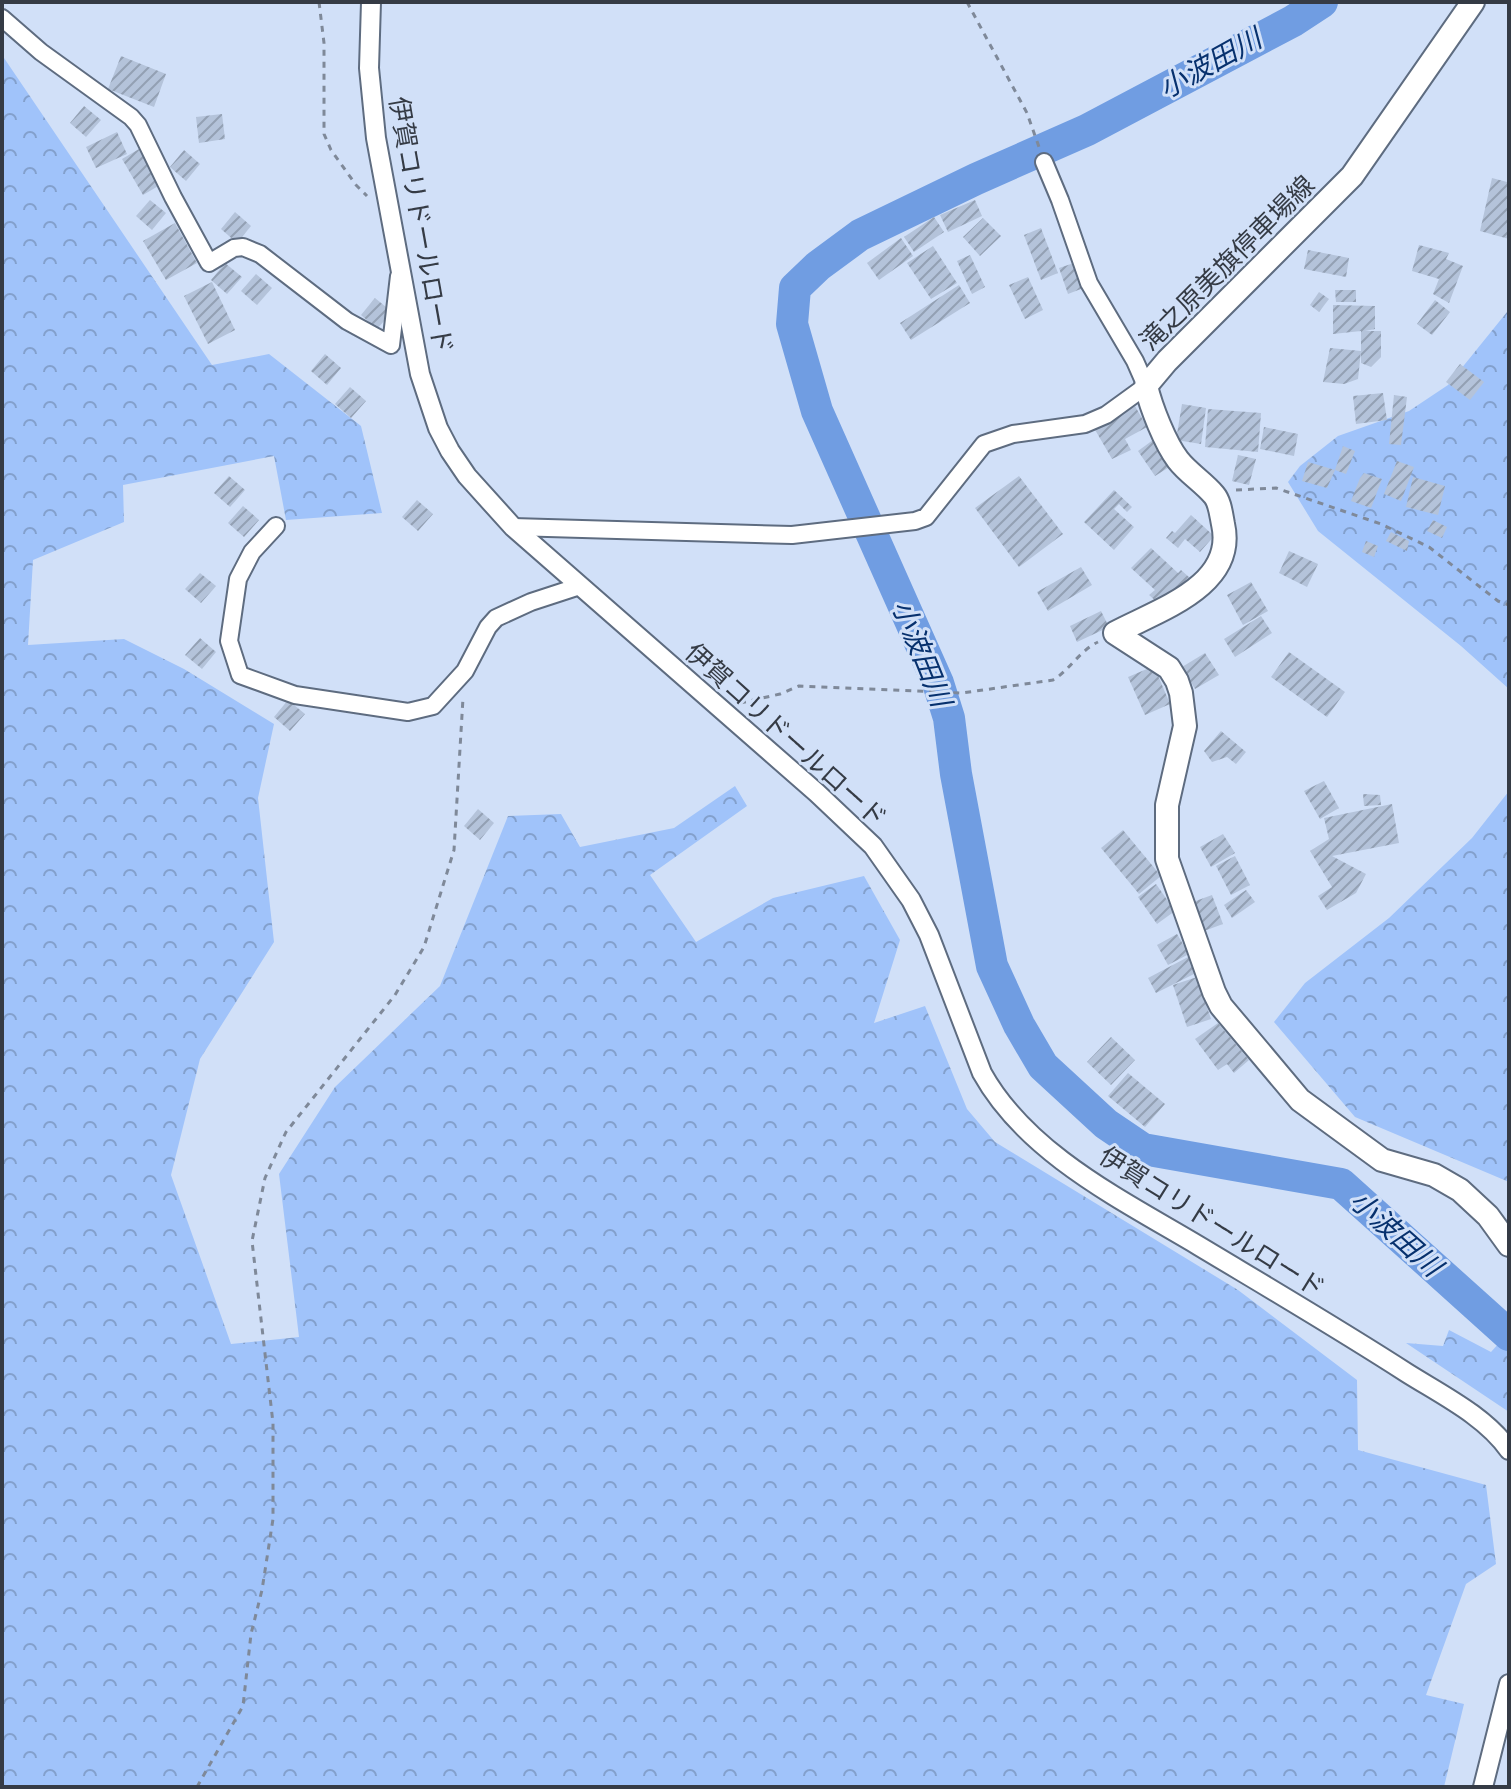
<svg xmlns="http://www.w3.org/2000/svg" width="1511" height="1789" font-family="Manrope,'Noto Sans JP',sans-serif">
<defs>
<pattern id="forest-crowns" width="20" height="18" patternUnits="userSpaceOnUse" patternTransform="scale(2)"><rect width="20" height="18" fill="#a0c3fa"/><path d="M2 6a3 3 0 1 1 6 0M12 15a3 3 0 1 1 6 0" fill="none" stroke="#83a0cc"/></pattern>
<pattern id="building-hatch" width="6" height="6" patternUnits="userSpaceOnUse" patternTransform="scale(2)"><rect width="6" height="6" fill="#b4c3da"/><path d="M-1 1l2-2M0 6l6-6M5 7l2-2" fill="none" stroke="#93a0b3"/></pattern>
</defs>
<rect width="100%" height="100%" fill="#d1e0f8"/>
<!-- forest -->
<g fill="url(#forest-crowns)">
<path d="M2,55L212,365L269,354L361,426L382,513L286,520L274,456L123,485L124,522L33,560L28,645L124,639L184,669L274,724L258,798L274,942L200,1059L171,1175L231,1344L299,1337L279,1174L335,1087L440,986L508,816L561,814L580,847L674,828L735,786L747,806L650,875L696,942L773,898L864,876L900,940L874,1023L925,1006L967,1109L995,1142L1238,1290L1357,1380L1358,1450L1486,1485L1496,1564L1466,1584L1426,1695L1464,1704L1444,1787H2Z"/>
<path d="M1507,312H1509V689L1461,646L1318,531L1288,482L1300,466L1338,436L1409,411L1448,385Z"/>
<path d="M1509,791V1182L1355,1117L1274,1022L1305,983L1389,918L1472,838Z"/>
<path d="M1449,1330L1491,1352L1509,1332V1412L1406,1343L1443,1346Z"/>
</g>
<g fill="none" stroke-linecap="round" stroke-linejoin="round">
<!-- river -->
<path stroke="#709de2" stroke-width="32" d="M1322,2L1293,21L1087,130L976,179L860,235L818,266L795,288L792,324L817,411L938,683L949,718L956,774L992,966L1019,1025L1043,1066L1106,1124L1143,1149L1341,1184L1509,1335"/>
</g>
<!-- building -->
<g fill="url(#building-hatch)">
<path d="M121,56L166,74L154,107L108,89Z"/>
<path d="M84,106L101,120L86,137L70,123Z"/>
<path d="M222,114L225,139L199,143L196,117Z"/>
<path d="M117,132L127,154L96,168L86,147Z"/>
<path d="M139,149L160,185L143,195L122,159Z"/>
<path d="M184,150L200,164L186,181L170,167Z"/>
<path d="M1492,178L1507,182L1509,239L1480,231Z"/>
<path d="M150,200L166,213L152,230L136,216Z"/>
<path d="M975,200L982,216L948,232L940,215Z"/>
<path d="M235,212L251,226L237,243L221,229Z"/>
<path d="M934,217L944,232L914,252L904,237Z"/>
<path d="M983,218L1001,236L980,256L963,237Z"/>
<path d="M175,223L197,263L166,280L143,241Z"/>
<path d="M1041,228L1058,273L1041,280L1024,235Z"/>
<path d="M901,238L913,256L879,280L867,263Z"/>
<path d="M1419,245L1449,253L1446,259L1463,266L1449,303L1433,294L1439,279L1412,271Z"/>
<path d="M933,246L957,283L931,299L907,263Z"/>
<path d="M1308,250L1349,258L1346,277L1304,269Z"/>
<path d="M970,255L985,287L972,294L957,261Z"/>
<path d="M1077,262L1086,287L1068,294L1059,268Z"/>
<path d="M225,263L242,277L227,294L211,280Z"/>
<path d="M256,274L272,288L257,305L241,291Z"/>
<path d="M1028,277L1043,310L1025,319L1009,285Z"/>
<path d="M212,282L235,330L208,344L184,296Z"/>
<path d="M959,285L970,303L911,340L900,323Z"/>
<path d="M1335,290H1356V302H1336Z"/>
<path d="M1319,292L1329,299L1319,312L1310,305Z"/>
<path d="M375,298L392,312L377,329L361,315Z"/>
<path d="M1435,300L1450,312L1432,335L1417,324Z"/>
<path d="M1333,305L1375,306V329L1365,331H1381V357L1371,367L1361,363V331L1333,334Z"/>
<path d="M1330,348L1361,351L1358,379L1344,384L1323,382Z"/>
<path d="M325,354L341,368L327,385L311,371Z"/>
<path d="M1460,364L1484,382L1470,400L1446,382Z"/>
<path d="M350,387L366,401L351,418L335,404Z"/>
<path d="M1383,393L1387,420L1356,424L1353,396Z"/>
<path d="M1394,395L1407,397L1401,445L1389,444Z"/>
<path d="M1182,404L1206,408L1201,444L1176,440Z"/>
<path d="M1135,406L1147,427L1125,439L1131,450L1112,459L1094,428Z"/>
<path d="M1208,409L1261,413L1258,452L1205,447Z"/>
<path d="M1264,427L1298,434L1294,456L1260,449Z"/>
<path d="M1153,440L1171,466L1155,476L1138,451Z"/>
<path d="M1343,446L1355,451L1346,474L1335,470Z"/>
<path d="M1238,455L1256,459L1249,485L1232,481Z"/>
<path d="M1397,461L1414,467L1401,501L1384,494Z"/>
<path d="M1308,462L1335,470L1327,488L1302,481Z"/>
<path d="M1364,473L1382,479L1371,508L1351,501L1360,478Z"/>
<path d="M229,476L245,490L230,507L214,493Z"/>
<path d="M1019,476L1063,534L1019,567L975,508Z"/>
<path d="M1413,477L1445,486L1438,515L1406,507Z"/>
<path d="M1114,490L1132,507L1127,512L1119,504L1114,509L1134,527L1114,550L1084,522Z"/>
<path d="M417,500L433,514L418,531L402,517Z"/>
<path d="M243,506L259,520L244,537L228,523Z"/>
<path d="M1191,515L1214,536L1200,552L1185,539L1178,548L1166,538L1172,531L1175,533Z"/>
<path d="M1433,520L1447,527L1442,538L1427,531Z"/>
<path d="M1391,532L1409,541L1407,551L1386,541Z"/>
<path d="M1366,541L1378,546L1374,557L1362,552Z"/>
<path d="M1151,548L1178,573L1181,570L1190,578L1172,597L1168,594L1159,604L1149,595L1155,590L1131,568Z"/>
<path d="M1289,551L1318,564L1307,587L1279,573Z"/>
<path d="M1081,567L1092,585L1048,611L1037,592Z"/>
<path d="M200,573L216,586L201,603L185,589Z"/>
<path d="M1251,582L1268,611L1243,625L1227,595Z"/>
<path d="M1101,611L1109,627L1077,642L1070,626Z"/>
<path d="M1261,616L1272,633L1235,657L1224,639Z"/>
<path d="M200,638L216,652L202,669L185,655Z"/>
<path d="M1289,652L1345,692L1327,717L1271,677Z"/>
<path d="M1205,653L1219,675L1195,689L1182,667Z"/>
<path d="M1154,666L1170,704L1145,715L1128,677Z"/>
<path d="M288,700L305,714L290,731L274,717Z"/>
<path d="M1221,731L1246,752L1236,764L1227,757L1212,762L1204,751Z"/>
<path d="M1324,781L1339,808L1320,819L1304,791Z"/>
<path d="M1363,794L1380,795L1381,805L1364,806Z"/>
<path d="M1392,804L1399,843L1332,856L1366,874L1356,893L1327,910L1318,896L1332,887L1310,851L1329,839L1324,818Z"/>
<path d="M478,809L494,823L480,840L464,826Z"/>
<path d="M1123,830L1161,876L1139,894L1101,848Z"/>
<path d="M1223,834L1235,853L1211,867L1200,847Z"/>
<path d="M1235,856L1250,885L1231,895L1216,866Z"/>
<path d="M1156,884L1175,911L1157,924L1138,897Z"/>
<path d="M1246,890L1255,902L1232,918L1224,905Z"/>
<path d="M1212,895L1223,924L1204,931L1193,902Z"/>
<path d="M1177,934L1189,954L1168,965L1157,945Z"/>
<path d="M1190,956L1198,972L1156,993L1148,978Z"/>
<path d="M1197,977L1211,1019L1187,1027L1173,985Z"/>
<path d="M1218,1023L1249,1060L1234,1073L1227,1064L1218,1070L1195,1039Z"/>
<path d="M1111,1037L1135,1060L1111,1085L1087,1062Z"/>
<path d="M1128,1073L1165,1104L1145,1127L1108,1096Z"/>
</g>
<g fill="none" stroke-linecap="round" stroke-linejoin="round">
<defs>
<g id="minor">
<path d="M2,18L41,52L131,117L138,125L173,197L209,263L234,248L243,247L260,254L347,321L391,345L399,276"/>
<path d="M276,526L252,552L238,579L229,641L240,675L295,695L408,712L433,706L465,671L488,627L496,618L531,602L580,586"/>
<path d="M513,527L792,535L915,521L926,517L984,444L1013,434L1085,424L1106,415L1146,386L1135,361L1089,283L1060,200L1044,162"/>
</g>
<g id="tertiary">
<path d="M371,2L369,68L376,138L420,374L438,428L450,451L467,476L513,527L817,793L873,846L911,900L929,935L982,1073C1027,1154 1122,1200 1199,1246C1269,1288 1339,1329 1407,1373C1442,1395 1485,1416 1509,1450"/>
<path d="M1483,1787L1509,1684"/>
</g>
<path id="secondary" d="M1473,2L1352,176L1167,361L1146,386C1151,407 1165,443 1178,460C1188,473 1203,482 1214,495C1220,502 1221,514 1223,524C1237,586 1158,610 1115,633L1169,668L1177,681L1181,693L1185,726L1167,805V859L1214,992L1221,1006L1300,1100L1382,1160L1434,1175L1460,1190L1488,1216L1509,1245"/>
</defs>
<!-- minor casing -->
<use href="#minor" stroke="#5e6c80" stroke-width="20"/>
<!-- tertiary casing -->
<use href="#tertiary" stroke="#5e6c80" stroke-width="22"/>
<!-- secondary casing -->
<use href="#secondary" stroke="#5e6c80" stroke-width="26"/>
<!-- path -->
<g stroke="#7f8999" stroke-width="3" stroke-dasharray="6 6" stroke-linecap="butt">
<path d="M319,2L324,43V134L331,150L356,185L367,196"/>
<path d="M967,2L1027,113L1039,147"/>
<path d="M1236,490L1276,488L1381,524L1429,547L1498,601L1509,605"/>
<path d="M740,703L780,694L799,686L962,693L1053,680C1070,670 1079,651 1098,642"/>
<path d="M197,1787L243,1706L251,1634L262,1590L273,1519V1423L252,1241L265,1178L286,1132L395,995L424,947L454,850L463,698"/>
</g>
<!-- minor -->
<use href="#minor" stroke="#fff" stroke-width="16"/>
<!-- tertiary -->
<use href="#tertiary" stroke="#fff" stroke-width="18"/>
<!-- secondary -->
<use href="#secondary" stroke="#fff" stroke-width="22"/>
</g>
<g text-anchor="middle" stroke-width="6" stroke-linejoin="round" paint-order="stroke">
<!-- street labels -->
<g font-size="26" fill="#353b45" stroke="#d1e0f8">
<text transform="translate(421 225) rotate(80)" y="9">伊賀コリドールロード</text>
<text transform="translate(1227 263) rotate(-45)" y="9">滝之原美旗停車場線</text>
<text transform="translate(786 735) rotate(42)" y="9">伊賀コリドールロード</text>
<text transform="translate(1212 1222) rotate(32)" y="9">伊賀コリドールロード</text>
</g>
<!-- water labels -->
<g font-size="28" font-style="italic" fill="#07316e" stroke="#d1e0f8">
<text transform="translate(1210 63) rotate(-29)" y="10">小波田川</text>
<text transform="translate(922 653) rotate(68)" y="10">小波田川</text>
<text transform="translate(1396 1233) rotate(42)" y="10">小波田川</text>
</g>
</g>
<!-- border -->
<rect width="1511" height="1789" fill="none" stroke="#353b45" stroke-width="8"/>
</svg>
